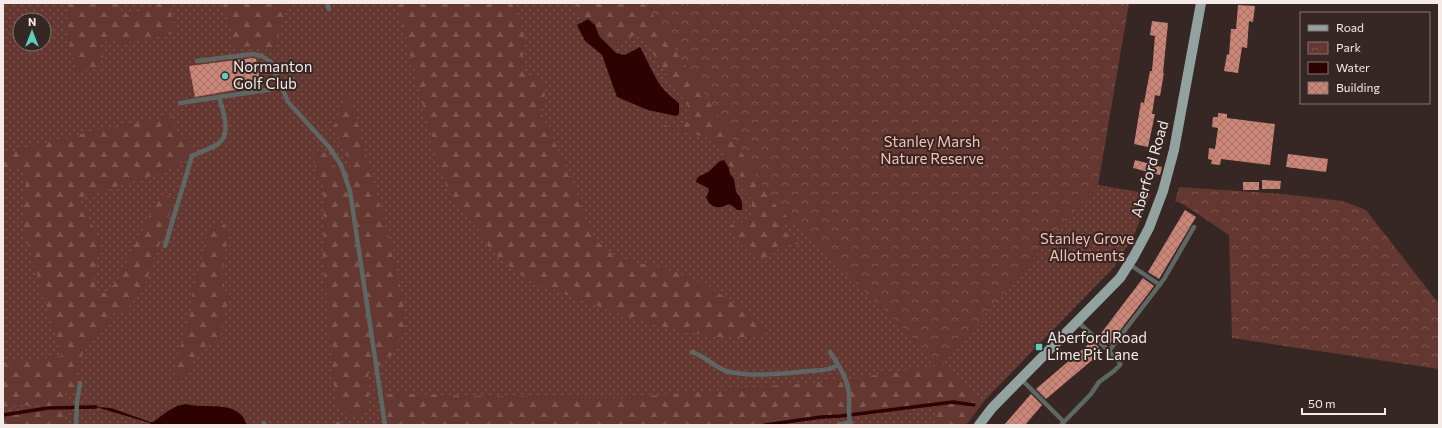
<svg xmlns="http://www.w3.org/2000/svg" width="1442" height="428" font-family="Commissioner,sans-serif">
<defs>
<pattern id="grass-dots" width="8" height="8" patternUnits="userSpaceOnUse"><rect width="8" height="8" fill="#643830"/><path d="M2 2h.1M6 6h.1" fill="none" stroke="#7b554e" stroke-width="1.8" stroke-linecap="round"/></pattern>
<pattern id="forest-firs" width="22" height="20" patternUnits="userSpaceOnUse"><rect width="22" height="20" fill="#643830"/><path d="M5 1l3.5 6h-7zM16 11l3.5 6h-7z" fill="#7b554e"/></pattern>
<pattern id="park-crowns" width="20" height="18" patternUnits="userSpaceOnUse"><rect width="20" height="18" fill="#643830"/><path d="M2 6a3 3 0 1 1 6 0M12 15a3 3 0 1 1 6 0" fill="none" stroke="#7b554e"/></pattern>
<pattern id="building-cross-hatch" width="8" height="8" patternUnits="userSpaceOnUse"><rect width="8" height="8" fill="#cb8577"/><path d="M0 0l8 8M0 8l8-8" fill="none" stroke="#a47268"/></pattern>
</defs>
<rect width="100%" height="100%" fill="#362724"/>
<!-- grass -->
<path fill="url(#grass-dots)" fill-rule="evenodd" d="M3,3H645L940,365L1098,185L1151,194L1133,237L1114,267L984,401L966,425H3ZM20,20H44V44H20Z"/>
<!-- forest -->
<g fill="url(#forest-firs)">
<path d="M66,3H119L121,10L125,11L127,15L162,3H168L177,32L123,44L117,41L98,43L103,57L98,59L100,66L78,72L64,22L70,20Z"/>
<path d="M223,3H287L274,52L252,46L233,48V37Z"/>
<path d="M397,3H512C516,13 522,24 524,35C529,52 514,62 529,75H539C541,82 545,90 545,97C545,103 541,106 541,112C552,138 565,164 576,190C582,205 584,221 593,235C598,243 606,251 615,255C631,264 650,264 667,269C687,275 761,311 764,332L756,337H714L658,326L622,315L534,283L519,274L504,262L492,251L482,238L472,218L458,208L449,193L442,175L431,136Z"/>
<path d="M575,3H724L795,224L777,225L799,244L788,243L767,258L757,257L743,248L730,226L737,219L743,222L748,220L752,216L753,210L750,198L740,187C745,175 736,167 725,164C728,128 682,139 662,125C666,125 670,127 674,128C686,128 692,118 689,108L643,38L638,35C623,37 614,44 605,56L593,45Z"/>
<path d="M346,97L351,101L391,245C396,279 417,321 394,352C389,360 376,368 368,374L369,396L366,412L357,417C338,411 338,404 334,386L323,258L324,224L323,185L315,172L314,149L327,154L332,166L351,171L346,152L334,127L343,101Z"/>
<path d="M173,116L175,137L189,138L191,153L189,158L161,173L79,198L99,239C103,257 84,278 101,294L107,292L117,281L157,200L162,197L169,196L173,200L164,232L151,267L146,283L127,310L113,314L104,327L95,334L89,341L83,352L75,376L74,386L78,393H66V407L19,405L3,407V363L62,356L22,225C21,211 35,174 16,168C12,167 7,167 3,167V154L101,129Z"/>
<path d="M218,222L224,223L226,227L228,233L222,277L228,300L219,340L198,351L186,374L181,381L175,380L174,373L175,365L190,316L193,288L202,259L207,231Z"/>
<path d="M941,365L984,401L966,425H933L940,404L841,416L821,417L765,425H385L380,394H415L474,396L623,398L842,380Z"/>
<path d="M72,407L61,425H3V415L48,408Z"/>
</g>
<!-- park -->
<g fill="url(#park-crowns)">
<path d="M645,3H1129L1098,185L941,365L777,207Z"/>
<path d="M1179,187L1283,194L1342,201L1366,210L1439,304V369L1232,338L1229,235L1183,204L1175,201Z"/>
</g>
<!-- water -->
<g fill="#2c0300">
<path d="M588,19L595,25L599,36L616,53L625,55L640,47C648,61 654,78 664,90C669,95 674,99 679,103V114L676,116L648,110L617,97L602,55L585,41L577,25Z"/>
<path d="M724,160L729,168L730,174L734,179L736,192C741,197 743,203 742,210H737L734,207L729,204C720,209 710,209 706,197L709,191L708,188L696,182C697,175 703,175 708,172C712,169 716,164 720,161Z"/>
<path d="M186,404C206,410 238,398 247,425H151L150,423L96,407L111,408L150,422H153L168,411L177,406Z"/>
</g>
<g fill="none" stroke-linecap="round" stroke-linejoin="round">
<!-- stream -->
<g stroke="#2c0300" stroke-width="3.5">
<path d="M3,415L48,408L96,407"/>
<path d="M765,425L821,417L841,416L953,402L974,405"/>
</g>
</g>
<!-- building -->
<g fill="url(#building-cross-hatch)">
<path d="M1238,5L1255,6L1253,22L1249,21L1247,48L1242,47L1238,73L1224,71L1227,54L1229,55L1231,29H1236Z"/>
<path d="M1152,21L1168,23L1163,73H1164L1160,96L1155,95L1152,114H1155L1148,147L1134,144L1141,102L1144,103L1150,71H1152L1155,36L1150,35Z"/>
<path d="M253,58L256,59L261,85L195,97L189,66Z"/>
<path d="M1218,113L1227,114V118L1275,124L1270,165L1221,159L1220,165L1211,164L1212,160L1208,159L1209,148L1215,149L1218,128L1212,127L1213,117H1218Z"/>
<path d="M1288,154L1328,159L1326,172L1286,167Z"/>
<path d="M1135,160L1162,167L1160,175L1133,168Z"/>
<path d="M1262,180L1281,181L1280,189H1262Z"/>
<rect x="1243" y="182" width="16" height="8"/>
<path d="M1185,210L1196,217L1159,279L1148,272Z"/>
<path d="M1143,278L1154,286L1109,345L1099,336Z"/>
<path d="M1092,341L1103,351L1046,399L1036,389Z"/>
<path d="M1031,394L1042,405L1038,410L1025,425H1004Z"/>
</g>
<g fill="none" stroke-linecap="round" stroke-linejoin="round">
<!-- lane -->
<g stroke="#5f6765" stroke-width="4.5">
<path d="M327,3L329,9"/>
<path d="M197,61L253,54L262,56L271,62L288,102L329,147L341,165L350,191L385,425"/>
<path d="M219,97L274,89"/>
<path d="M165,246L192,156C200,152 210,149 218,144C232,134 223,111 219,97L180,103"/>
<path d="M1129,264L1160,285"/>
<path d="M1077,321L1109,351"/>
<path d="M692,352C705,356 714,367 726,371C732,373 739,373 745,374C767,376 787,373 809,371C819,370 829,371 838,365"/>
<path d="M830,352C838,364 848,379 849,394C850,405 847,414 851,425"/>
<path d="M1021,379L1064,422"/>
<path d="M338,424V425"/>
<path d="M76,425L77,402L80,383"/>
<path d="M264,425V423"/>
<path d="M839,425L850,422"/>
<path d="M1061,425L1091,394L1099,382L1114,371L1120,365V363L1109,351L1164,279L1194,227"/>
</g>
<!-- primary -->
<path stroke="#92a39f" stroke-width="10" d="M979,425L992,408L1120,278L1134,256L1149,228L1163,191L1174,150L1201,3"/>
</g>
<!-- markers -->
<g fill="#5dceb9" stroke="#362724" stroke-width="1.5">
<circle cx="225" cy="76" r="4"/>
<rect x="1035" y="343" width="8" height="8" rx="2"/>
</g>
<g text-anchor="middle" stroke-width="4" stroke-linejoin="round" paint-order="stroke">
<!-- poi labels -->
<g font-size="15" fill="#f4eae8" stroke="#362724" text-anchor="start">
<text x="233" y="72">Normanton<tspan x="233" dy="17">Golf Club</tspan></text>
<text x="1047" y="343">Aberford Road<tspan x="1047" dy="17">Lime Pit Lane</tspan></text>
</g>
<!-- park labels -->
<g font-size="15" fill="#fcc0b4" stroke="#362724">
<text x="932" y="147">Stanley Marsh<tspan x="932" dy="17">Nature Reserve</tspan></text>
<text x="1087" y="244">Stanley Grove<tspan x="1087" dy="17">Allotments</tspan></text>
</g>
<!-- street labels -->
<g font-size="15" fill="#f4eae8" stroke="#362724">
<text transform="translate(1150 169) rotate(-74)" y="5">Aberford Road</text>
</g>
</g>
<!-- border -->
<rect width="1442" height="428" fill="none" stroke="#f4eae8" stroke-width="8"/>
<!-- legend -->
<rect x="1300" y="12" width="130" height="92" fill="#362724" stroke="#827572"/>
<rect x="1308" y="25" width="20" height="6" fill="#92a39f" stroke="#827572"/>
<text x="1336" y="32" font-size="12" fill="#f4eae8">Road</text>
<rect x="1308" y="42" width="20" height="12" fill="url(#park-crowns)" stroke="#827572"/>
<text x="1336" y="52" font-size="12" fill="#f4eae8">Park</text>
<rect x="1308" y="62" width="20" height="12" fill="#2c0300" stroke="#827572"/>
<text x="1336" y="72" font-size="12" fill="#f4eae8">Water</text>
<rect x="1308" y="82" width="20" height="12" fill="url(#building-cross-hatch)" stroke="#827572"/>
<text x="1336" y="92" font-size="12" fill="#f4eae8">Building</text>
<!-- north arrow -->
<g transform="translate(32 32)"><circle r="19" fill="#362724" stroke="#827572"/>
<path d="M0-3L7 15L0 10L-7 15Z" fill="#5dceb9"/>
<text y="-6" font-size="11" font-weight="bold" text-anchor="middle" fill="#f4eae8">N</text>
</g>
<!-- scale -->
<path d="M1302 408v6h83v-6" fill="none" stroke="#f4eae8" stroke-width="2"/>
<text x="1308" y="408" font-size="12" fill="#f4eae8" stroke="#362724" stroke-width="3" paint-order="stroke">50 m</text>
</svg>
